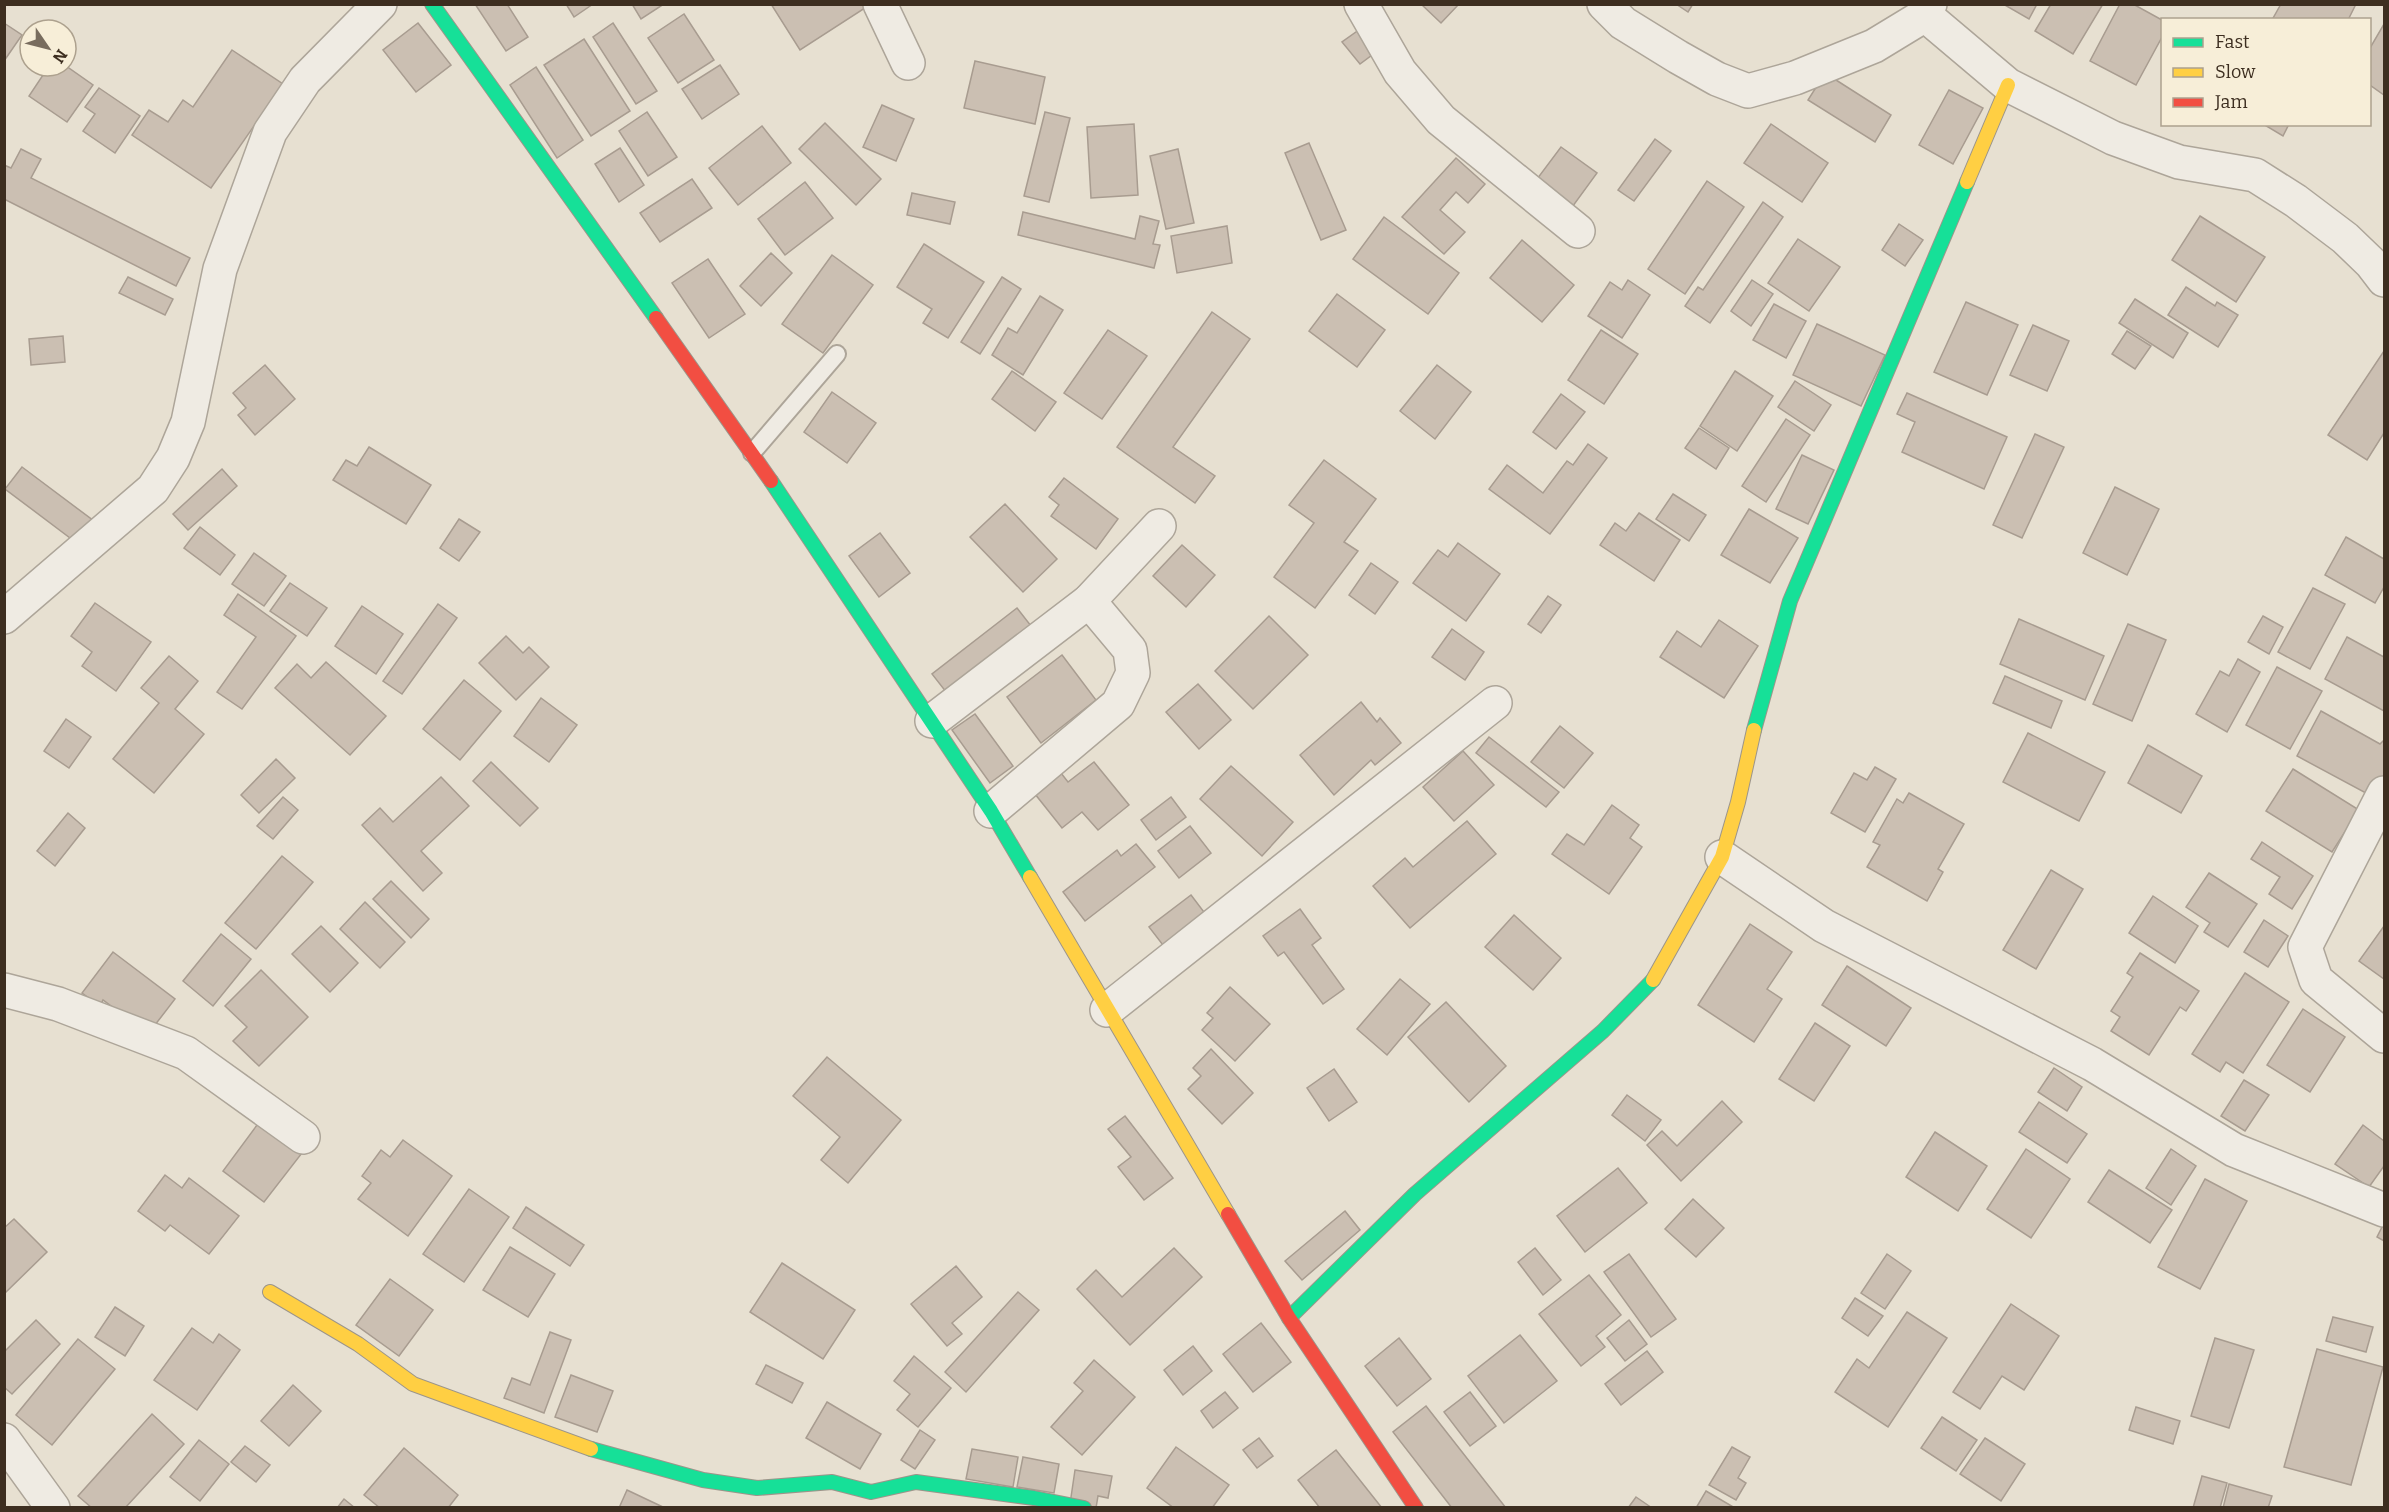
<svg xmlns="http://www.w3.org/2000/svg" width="2389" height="1512" font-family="Bitter,serif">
<rect width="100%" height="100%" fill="#e7e0d1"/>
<!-- building -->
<g fill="#cbbfb2" stroke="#a89c90" stroke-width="1.5">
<path d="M475,4H507L528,37L506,51Z"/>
<path d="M566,4H593L574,17Z"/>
<path d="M632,4H664L641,19Z"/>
<path d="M771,4H863L865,8L800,50Z"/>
<path d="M1421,4H1459L1441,23Z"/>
<path d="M1676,4H1693L1688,12Z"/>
<path d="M2003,4H2037L2029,19Z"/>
<path d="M2051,4H2103L2073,54L2035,31Z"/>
<path d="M2120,4H2133L2162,20V37L2136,85L2090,61Z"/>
<path d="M2281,4H2356L2348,20H2272Z"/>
<path d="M684,14L714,60L678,83L648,38Z"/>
<path d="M4,23L22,35L4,61Z"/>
<path d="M418,23L451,65L416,92L383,50Z"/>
<path d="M613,23L657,91L636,104L593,37Z"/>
<path d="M2384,24V95L2370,85V48Z"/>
<path d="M1363,27L1380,49L1360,64L1342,42Z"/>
<path d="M584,39L630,111L591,136L544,65Z"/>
<path d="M232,50L283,84L211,188L132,135L149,110L168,122L183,100L193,107Z"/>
<path d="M975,61L1045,77L1035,124L964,108Z"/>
<path d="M720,65L739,94L702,119L682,89Z"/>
<path d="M49,66H66L93,85L67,122L29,96Z"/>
<path d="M536,67L583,140L557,158L510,85Z"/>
<path d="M1825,73L1891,115L1875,142L1808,100Z"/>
<path d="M99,88L140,116L115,153L83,131L95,114L85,107Z"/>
<path d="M1949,90L1983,108L1953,164L1919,145Z"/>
<path d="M882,105L914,119L896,161L863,147Z"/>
<path d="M647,112L677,157L648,176L619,131Z"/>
<path d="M1045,112L1070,118L1049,202L1024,196Z"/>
<path d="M825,123L881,179L856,205L799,149Z"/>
<path d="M1134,124L1138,195L1091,198L1087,127Z"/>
<path d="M1771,124L1828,163L1802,202L1744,163Z"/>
<path d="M2263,124H2289L2283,136Z"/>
<path d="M762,126L791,163L738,205L709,168Z"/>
<path d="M1655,139L1671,151L1634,201L1618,190Z"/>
<path d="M1309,143L1346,230L1321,240L1285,153Z"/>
<path d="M1561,147L1597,173L1570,210L1534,183Z"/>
<path d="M620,148L644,185L619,202L595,164Z"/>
<path d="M21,149L41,159L31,178L190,258L176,286L4,199V165L11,168Z"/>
<path d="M1178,149L1194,223L1166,229L1150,156Z"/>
<path d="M1456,158L1485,184L1468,203L1456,192L1440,210L1465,232L1444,254L1402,217Z"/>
<path d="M692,179L712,208L660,242L640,213Z"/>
<path d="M1707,181L1744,207L1685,294L1648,269Z"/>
<path d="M805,182L833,218L785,255L758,219Z"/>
<path d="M912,193L955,202L950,224L907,215Z"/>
<path d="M1763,202L1783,217L1710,323L1685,306L1698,287L1703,290Z"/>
<path d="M1023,212L1135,239L1140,216L1159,221L1153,244L1160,245L1154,268L1018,235Z"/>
<path d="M2200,216L2265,257L2236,302L2172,260Z"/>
<path d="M1384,217L1459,273L1428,314L1353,259Z"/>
<path d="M1899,224L1923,240L1905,266L1882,250Z"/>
<path d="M1227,226L1232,263L1177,273L1171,236Z"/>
<path d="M1798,239L1840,267L1809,311L1768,283Z"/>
<path d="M1522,240L1574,285L1542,322L1490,278Z"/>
<path d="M924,244L984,282L948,338L923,323L932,309L897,287Z"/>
<path d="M771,253L792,273L761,306L740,286Z"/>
<path d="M832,255L873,285L823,353L782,324Z"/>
<path d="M708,259L745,314L709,338L672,283Z"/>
<path d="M128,277L173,299L165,315L119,293Z"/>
<path d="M1002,277L1021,289L980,354L961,342Z"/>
<path d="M1628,280L1650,295L1622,338L1588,316L1610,282L1622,290Z"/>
<path d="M1752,280L1773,294L1751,326L1731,311Z"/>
<path d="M2186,287L2215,306L2217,302L2238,315L2218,347L2168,315Z"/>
<path d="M1337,294L1385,330L1357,367L1309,331Z"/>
<path d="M1040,296L1063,310L1023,375L992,355L1008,328L1017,333Z"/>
<path d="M2135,299L2188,333L2173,358L2119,323Z"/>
<path d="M1966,302L2018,325L1987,395L1934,372Z"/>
<path d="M1774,304L1806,321L1786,358L1753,340Z"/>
<path d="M1212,312L1250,339L1173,447L1215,476L1195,503L1117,447Z"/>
<path d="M1817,324L1885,355L1861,406L1793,375Z"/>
<path d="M2033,325L2069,341L2047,391L2010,375Z"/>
<path d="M1108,330L1147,356L1102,419L1064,393Z"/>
<path d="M1601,330L1638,354L1604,404L1568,380Z"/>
<path d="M2127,331L2151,346L2135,369L2112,354Z"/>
<path d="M63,336L65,362L31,365L29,339Z"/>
<path d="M2384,351V433L2367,460L2328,435Z"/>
<path d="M265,365L295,399L255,435L238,415L246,408L233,393Z"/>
<path d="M1437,365L1471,392L1435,439L1400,411Z"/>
<path d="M1012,371L1056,402L1035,431L992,399Z"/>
<path d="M1735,371L1773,396L1737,451L1700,426Z"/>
<path d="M1795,381L1831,405L1814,431L1778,407Z"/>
<path d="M832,392L876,423L847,463L804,432Z"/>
<path d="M1907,393L2007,437L1984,489L1902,452L1915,422L1897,414Z"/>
<path d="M1561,394L1585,412L1556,449L1533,432Z"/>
<path d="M1786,419L1810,435L1766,502L1742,486Z"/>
<path d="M1699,428L1729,448L1716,469L1685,448Z"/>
<path d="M2035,434L2064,447L2022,538L1993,525Z"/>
<path d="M1588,444L1607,458L1550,534L1489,489L1507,465L1543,493L1567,461L1573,465Z"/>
<path d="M369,447L431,485L406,524L333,480L346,460L357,466Z"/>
<path d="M1802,455L1834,470L1808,524L1776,509Z"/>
<path d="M1324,460L1376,499L1344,542L1358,551L1315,608L1274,577L1314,523L1289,505Z"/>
<path d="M22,467L94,521L78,544L5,489Z"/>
<path d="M222,469L237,486L188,530L173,514Z"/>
<path d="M1064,478L1118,519L1096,549L1051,516L1059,505L1049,497Z"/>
<path d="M2115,487L2159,509L2127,575L2083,553Z"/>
<path d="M1673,494L1706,515L1689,541L1656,519Z"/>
<path d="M1005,504L1057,559L1023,592L970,537Z"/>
<path d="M1749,509L1798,538L1770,583L1721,555Z"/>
<path d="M1639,513L1680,540L1654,581L1600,545L1615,523L1626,531Z"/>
<path d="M459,519L480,532L459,561L440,548Z"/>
<path d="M200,527L235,555L220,575L184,548Z"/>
<path d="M880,533L910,573L879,597L849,556Z"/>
<path d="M2346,537L2384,559V587L2375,603L2325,575Z"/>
<path d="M1458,543L1500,574L1466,621L1413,583L1438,550L1448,557Z"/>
<path d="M1182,545L1215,575L1186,607L1153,576Z"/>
<path d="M254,553L286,576L264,606L232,584Z"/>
<path d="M1371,563L1398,582L1375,614L1349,595Z"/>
<path d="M290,583L327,608L307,636L270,611Z"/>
<path d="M2313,588L2345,604L2310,669L2278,652Z"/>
<path d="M238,594L296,636L242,709L217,692L256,637L224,615Z"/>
<path d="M1548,596L1561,605L1541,633L1528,624Z"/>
<path d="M95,603L151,642L116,691L82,666L92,652L71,636Z"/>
<path d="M438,604L457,618L402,694L383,681Z"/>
<path d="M362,606L403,634L376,674L335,646Z"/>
<path d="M1017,608L1035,631L950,697L932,674Z"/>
<path d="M1269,616L1308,655L1253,709L1215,671Z"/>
<path d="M2263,616L2283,627L2269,654L2248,642Z"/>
<path d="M2019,619L2104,656L2085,700L2000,664Z"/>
<path d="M1719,620L1758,646L1724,698L1660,657L1677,631L1701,647Z"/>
<path d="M2128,624L2166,640L2132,721L2093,704Z"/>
<path d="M1452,629L1484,652L1465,680L1432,657Z"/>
<path d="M506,636L523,653L529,647L549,667L516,700L479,663Z"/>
<path d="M2347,637L2384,657V711L2325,679Z"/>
<path d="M1062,655L1096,700L1041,743L1007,697Z"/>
<path d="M169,656L198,681L175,709L204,734L154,793L113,759L159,703L141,688Z"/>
<path d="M2238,659L2260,672L2227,732L2196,714L2220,671L2229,676Z"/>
<path d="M326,662L386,716L350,755L275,688L297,664L311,678Z"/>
<path d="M2277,667L2322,691L2290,749L2246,725Z"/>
<path d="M2005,676L2062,701L2051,728L1993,703Z"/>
<path d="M464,680L501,711L460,760L423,729Z"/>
<path d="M1198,684L1231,720L1199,749L1166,712Z"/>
<path d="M541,698L577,725L549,762L514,736Z"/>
<path d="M1361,702L1377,722L1380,718L1401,743L1375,765L1371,760L1334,795L1300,755Z"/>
<path d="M2321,711L2380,744L2384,740V785L2377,799L2297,756Z"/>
<path d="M975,714L1013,766L990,783L952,730Z"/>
<path d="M66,719L91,737L69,768L44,751Z"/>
<path d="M1560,726L1593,753L1564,788L1531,762Z"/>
<path d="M2028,733L2105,772L2079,821L2003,782Z"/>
<path d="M1489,737L1559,792L1546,807L1476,753Z"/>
<path d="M2148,745L2202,776L2181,813L2128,783Z"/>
<path d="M1463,751L1494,785L1454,821L1423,787Z"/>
<path d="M276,759L295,778L259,813L241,795Z"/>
<path d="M491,762L538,808L520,826L473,781Z"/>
<path d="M1094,762L1129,805L1098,830L1082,812L1062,828L1035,794L1061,773L1068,782Z"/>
<path d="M1231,766L1293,822L1262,856L1200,799Z"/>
<path d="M1875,767L1896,779L1865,832L1831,813L1854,773L1867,780Z"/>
<path d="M2293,769L2359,810L2332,852L2266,811Z"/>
<path d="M441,777L469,806L421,851L442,873L423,891L362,825L380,808L393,822Z"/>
<path d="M1909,793L1964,824L1938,869L1943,872L1927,901L1867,867L1880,845L1873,842L1897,799L1903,803Z"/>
<path d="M283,797L298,810L273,839L257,826Z"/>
<path d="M1171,797L1186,817L1156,840L1141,820Z"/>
<path d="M1612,805L1639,825L1630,838L1642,847L1609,894L1552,854L1567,834L1584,845Z"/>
<path d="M68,813L85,828L55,866L37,851Z"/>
<path d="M1467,821L1496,854L1410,928L1373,886L1405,858L1413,867Z"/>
<path d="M1190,826L1211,853L1179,878L1158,851Z"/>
<path d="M2262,842L2313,876L2292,909L2269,894L2280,877L2251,859Z"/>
<path d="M1136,844L1155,867L1085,921L1063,892L1117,850L1121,856Z"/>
<path d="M282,856L313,882L256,949L225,923Z"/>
<path d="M2051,870L2083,889L2036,969L2003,950Z"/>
<path d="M2209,873L2257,904L2228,947L2204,932L2210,923L2186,907Z"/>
<path d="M391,881L429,919L411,938L373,899Z"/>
<path d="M1191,895L1207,916L1166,949L1149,927Z"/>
<path d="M2153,896L2198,926L2175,963L2129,933Z"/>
<path d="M365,902L405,942L380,968L340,929Z"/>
<path d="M1300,909L1321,938L1312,945L1344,989L1323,1004L1284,952L1278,956L1263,936Z"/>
<path d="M1514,915L1561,958L1533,990L1485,947Z"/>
<path d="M2264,920L2288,936L2268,967L2244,952Z"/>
<path d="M1750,924L1792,952L1767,989L1782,999L1754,1042L1698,1005Z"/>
<path d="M321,926L358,963L330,992L292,954Z"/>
<path d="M2384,926V979L2359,961Z"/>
<path d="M221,934L251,959L213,1006L183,981Z"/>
<path d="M113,952L175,999L148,1034L103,1000L100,1006L82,993Z"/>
<path d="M2140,953L2199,991L2186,1011L2180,1007L2149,1055L2111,1031L2120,1017L2111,1011L2133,977L2127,973Z"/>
<path d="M1847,966L1911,1008L1886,1046L1822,1005Z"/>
<path d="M261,970L308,1017L259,1066L233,1041L247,1027L225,1006Z"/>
<path d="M2245,973L2289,1002L2243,1073L2226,1062L2220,1072L2192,1054Z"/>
<path d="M1400,979L1430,1004L1387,1055L1357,1029Z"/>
<path d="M1230,987L1270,1024L1235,1061L1202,1030L1213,1018L1207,1013Z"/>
<path d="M1446,1002L1506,1066L1469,1102L1408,1037Z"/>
<path d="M2303,1009L2345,1037L2310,1092L2267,1065Z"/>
<path d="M1815,1023L1850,1046L1814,1101L1779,1079Z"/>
<path d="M1211,1049L1253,1093L1222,1124L1188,1089L1201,1076L1193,1068Z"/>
<path d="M827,1057L901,1120L848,1183L821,1160L840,1137L793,1096Z"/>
<path d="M2054,1068L2082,1087L2067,1111L2038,1092Z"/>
<path d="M1334,1069L1357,1102L1329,1121L1307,1088Z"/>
<path d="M2244,1080L2269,1095L2245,1131L2221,1116Z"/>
<path d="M1627,1095L1661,1120L1645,1141L1612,1115Z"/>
<path d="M1722,1101L1742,1122L1681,1181L1647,1145L1662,1131L1677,1146Z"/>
<path d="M2039,1102L2087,1134L2067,1163L2019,1132Z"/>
<path d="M1125,1116L1173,1178L1144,1200L1118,1167L1131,1157L1108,1129Z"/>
<path d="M260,1121L302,1153L264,1202L223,1171Z"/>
<path d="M2363,1125L2384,1141V1166L2369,1187L2335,1164Z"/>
<path d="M1935,1132L1987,1166L1958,1211L1906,1177Z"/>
<path d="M403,1140L452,1176L408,1236L358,1199L371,1183L362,1176L381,1150L390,1157Z"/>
<path d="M2026,1149L2070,1179L2031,1238L1987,1209Z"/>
<path d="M2171,1149L2196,1166L2171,1205L2146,1188Z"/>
<path d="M1618,1168L1647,1203L1585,1252L1557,1216Z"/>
<path d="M2109,1170L2172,1210L2150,1243L2088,1202Z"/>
<path d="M165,1175L182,1188L189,1178L239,1216L209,1254L170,1225L165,1231L138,1211Z"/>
<path d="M2205,1179L2247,1201L2200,1289L2158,1267Z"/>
<path d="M469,1189L509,1217L464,1282L423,1254Z"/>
<path d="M1693,1199L1724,1228L1696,1257L1665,1229Z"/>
<path d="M526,1207L584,1245L570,1266L513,1228Z"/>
<path d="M1345,1211L1360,1230L1302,1280L1285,1261Z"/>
<path d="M14,1219L47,1252L4,1294V1228Z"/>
<path d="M2384,1223V1241L2377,1237Z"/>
<path d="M510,1247L555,1274L528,1317L483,1290Z"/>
<path d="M1174,1248L1202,1277L1130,1345L1077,1289L1096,1270L1122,1297Z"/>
<path d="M1535,1248L1561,1280L1543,1295L1518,1262Z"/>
<path d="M1629,1254L1676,1319L1651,1337L1604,1272Z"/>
<path d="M1887,1254L1911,1271L1885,1309L1861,1293Z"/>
<path d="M782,1263L855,1310L823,1359L750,1312Z"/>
<path d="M956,1266L982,1297L952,1323L962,1334L947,1346L911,1304Z"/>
<path d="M1589,1275L1621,1315L1596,1336L1605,1347L1581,1366L1539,1314Z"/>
<path d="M390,1279L433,1310L399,1356L356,1325Z"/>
<path d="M1018,1292L1039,1310L966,1392L945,1372Z"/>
<path d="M1855,1298L1883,1316L1868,1336L1842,1318Z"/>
<path d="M2011,1304L2059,1336L2024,1390L2002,1376L1980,1409L1953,1392Z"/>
<path d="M115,1307L144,1326L125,1356L95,1337Z"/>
<path d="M1907,1312L1947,1338L1888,1427L1835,1392L1857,1359L1869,1368Z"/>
<path d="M2333,1317L2373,1327L2366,1352L2326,1341Z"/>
<path d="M36,1320L60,1344L12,1394L4,1387V1352Z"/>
<path d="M1629,1320L1647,1344L1625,1361L1607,1338Z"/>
<path d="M1261,1323L1291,1362L1253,1392L1223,1354Z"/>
<path d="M192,1328L213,1343L219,1334L240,1350L197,1410L154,1380Z"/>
<path d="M550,1332L571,1340L544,1413L504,1398L512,1378L530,1385Z"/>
<path d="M1520,1335L1557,1381L1504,1423L1468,1376Z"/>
<path d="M1399,1338L1431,1379L1397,1406L1365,1366Z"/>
<path d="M2215,1338L2254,1350L2229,1428L2191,1416Z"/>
<path d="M78,1339L115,1369L52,1445L16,1415Z"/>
<path d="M1193,1346L1212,1371L1183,1395L1164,1370Z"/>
<path d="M2317,1349L2383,1367L2351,1485L2284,1467Z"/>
<path d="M1647,1351L1663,1372L1621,1405L1605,1384Z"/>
<path d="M914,1356L951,1388L918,1427L897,1410L910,1394L894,1381Z"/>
<path d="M1094,1360L1135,1397L1082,1455L1051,1427L1083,1391L1074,1383Z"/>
<path d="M766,1365L803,1383L792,1403L756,1384Z"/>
<path d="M571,1375L613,1391L597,1432L555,1417Z"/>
<path d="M293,1385L321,1411L289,1446L261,1421Z"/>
<path d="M1225,1392L1238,1408L1213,1428L1201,1411Z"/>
<path d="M1470,1392L1496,1426L1470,1446L1444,1412Z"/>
<path d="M827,1402L881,1434L860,1469L806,1438Z"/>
<path d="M1426,1406L1506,1508H1452L1393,1432Z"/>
<path d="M2136,1407L2180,1421L2173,1444L2129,1430Z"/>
<path d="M152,1414L184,1444L125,1508H92L78,1496Z"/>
<path d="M1942,1417L1977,1440L1956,1471L1921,1448Z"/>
<path d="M920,1430L935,1440L915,1469L901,1460Z"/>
<path d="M1259,1438L1273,1456L1257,1468L1243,1450Z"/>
<path d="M1985,1438L2025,1464L2001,1501L1960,1474Z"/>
<path d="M199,1440L229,1464L200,1501L170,1477Z"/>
<path d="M245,1446L270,1465L256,1482L231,1462Z"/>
<path d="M1176,1447L1229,1485L1212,1508H1174L1147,1488Z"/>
<path d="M1732,1447L1750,1457L1738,1478L1746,1483L1736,1500L1709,1485Z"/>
<path d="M404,1448L458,1495L448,1508H380L364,1495Z"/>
<path d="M972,1449L1018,1457L1013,1487L966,1479Z"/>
<path d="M1336,1450L1382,1508H1320L1298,1480Z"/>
<path d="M1023,1457L1059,1464L1054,1493L1017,1487Z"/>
<path d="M1075,1470L1112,1476L1108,1498L1098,1496L1096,1508L1070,1504Z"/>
<path d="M2202,1476L2227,1483L2220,1508H2193Z"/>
<path d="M2229,1484L2272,1496L2268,1508H2223Z"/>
<path d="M627,1490L665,1508H619Z"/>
<path d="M1706,1491L1735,1508H1696Z"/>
<path d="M1636,1497L1652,1508H1628Z"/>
<path d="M344,1499L355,1508H337Z"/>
</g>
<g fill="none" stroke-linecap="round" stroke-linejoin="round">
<defs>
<path id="lane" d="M752,453L837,354"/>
<g id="street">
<path d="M880,4L908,63"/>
<path d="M1361,4L1400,72L1441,120L1578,231"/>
<path d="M1604,4L1623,23L1678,57L1717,79L1748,91L1795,78L1874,46L1925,15L1930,4"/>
<path d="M1925,15L2008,85L2113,138L2179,162L2255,175L2296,201L2345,238L2371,263L2384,280"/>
<path d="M4,617L153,489L173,458L188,422L220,269L270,132L305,80L380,4"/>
<path d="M932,721L1089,601L1159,526"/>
<path d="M2384,793L2305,947L2316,980L2384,1036"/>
<path d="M991,811L1118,704L1133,673L1130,650L1089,601"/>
<path d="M1722,857L1824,926L2092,1064L2234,1150L2384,1210"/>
<path d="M4,990L58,1004L186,1053L303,1137"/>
<path d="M1107,1010L1495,703"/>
<path d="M4,1440L53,1508"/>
</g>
<g id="fast">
<path d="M432,4L656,318"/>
<path d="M771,481L991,811L1030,877"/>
<path d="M1754,730L1790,601L1967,182"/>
<path d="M1289,1318L1415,1194L1603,1031L1653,980"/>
<path d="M591,1449L703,1480L757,1488L832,1482L871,1492L916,1482L1034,1498L1084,1508"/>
</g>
<g id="slow">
<path d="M1967,182L2008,85"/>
<path d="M1030,877L1228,1214"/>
<path d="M1653,980L1722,857L1738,802L1754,730"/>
<path d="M270,1292L358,1344L413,1384L591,1449"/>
</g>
<g id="jam">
<path d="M656,318L771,481"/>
<path d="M1228,1214L1289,1318L1416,1508"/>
</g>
</defs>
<!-- lane casing -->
<use href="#lane" stroke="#ada599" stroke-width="20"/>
<!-- street casing -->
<use href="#street" stroke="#ada599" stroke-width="36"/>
<!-- fast casing -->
<use href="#fast" stroke="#9c958a" stroke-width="16"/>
<!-- slow casing -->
<use href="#slow" stroke="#9c958a" stroke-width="16"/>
<!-- jam casing -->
<use href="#jam" stroke="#9c958a" stroke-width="16"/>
<!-- lane -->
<use href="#lane" stroke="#efebe3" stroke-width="16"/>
<!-- street -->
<use href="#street" stroke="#efebe3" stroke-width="33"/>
<!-- fast -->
<use href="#fast" stroke="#16e098" stroke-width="14"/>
<!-- slow -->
<use href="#slow" stroke="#ffcf43" stroke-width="14"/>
<!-- jam -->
<use href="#jam" stroke="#f24e42" stroke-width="14"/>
</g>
<!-- border -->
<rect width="2389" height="1512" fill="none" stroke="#3d2e20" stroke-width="12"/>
<!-- legend -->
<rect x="2161" y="18" width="210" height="108" fill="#f7eed8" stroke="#ada18e" stroke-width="1.5"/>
<rect x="2173" y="38" width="30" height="9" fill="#16e098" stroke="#ada18e" stroke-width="1.5"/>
<text x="2215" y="48" font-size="18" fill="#3d2e20">Fast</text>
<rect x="2173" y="68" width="30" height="9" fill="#ffcf43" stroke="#ada18e" stroke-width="1.5"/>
<text x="2215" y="78" font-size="18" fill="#3d2e20">Slow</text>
<rect x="2173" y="98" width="30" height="9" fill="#f24e42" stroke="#ada18e" stroke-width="1.5"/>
<text x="2215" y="108" font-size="18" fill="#3d2e20">Jam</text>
<!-- north arrow -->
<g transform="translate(48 48) rotate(125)"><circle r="28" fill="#f7eed8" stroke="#ada18e" stroke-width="1.5"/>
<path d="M0-4.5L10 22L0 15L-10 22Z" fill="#786c5e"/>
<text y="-9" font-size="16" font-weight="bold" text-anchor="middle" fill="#3d2e20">N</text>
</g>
</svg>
